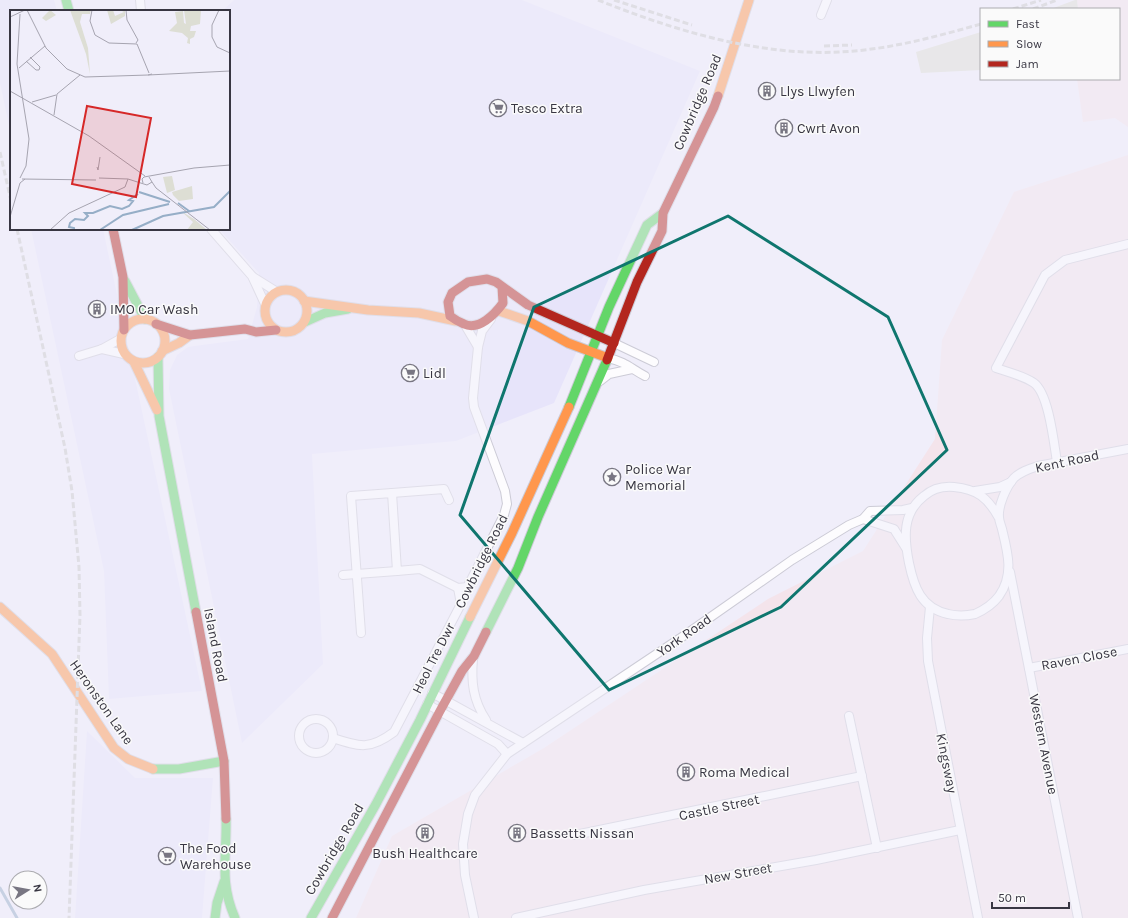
<svg xmlns="http://www.w3.org/2000/svg" width="1128" height="918" font-family="Karla,sans-serif">
<rect width="100%" height="100%" fill="#f0eefa"/>
<!-- built -->
<g fill="#e7e4fa">
<path d="M0,0H54L57,11H11V135L0,83Z"/>
<path d="M234,0H522L700,71L554,403L456,441L312,454L323,664L242,743L169,389L170,370L177,355L188,347L194,346L248,339L257,307L259,273L219,229H229V11H222Z"/>
<path d="M31,229H103L202,691L109,699L104,571Z"/>
<path d="M87,731L135,778H213L202,918H75Z"/>
</g>
<!-- industrial -->
<g fill="#f4e4eb">
<path d="M1077,0H1128V127L1115,118L1083,122L1077,79H1119V9H1078Z"/>
<path d="M1128,155V918H356L392,836L544,748L768,599L863,551L935,439L942,340L1014,192Z"/>
</g>
<!-- green -->
<g fill="#ddded4">
<path d="M1075,0H1077L1078,9H1051Z"/>
<path d="M981,32V70L921,73L916,52Z"/>
</g>
<g fill="none" stroke-linecap="round" stroke-linejoin="round">
<!-- stream -->
<path stroke="#96aec7" stroke-width="3" d="M0,888L17,918"/>
<defs>
<g id="street">
<path d="M140,0L141,11"/>
<path d="M821,15L827,0"/>
<path d="M211,229L252,276L265,304"/>
<path d="M253,277L277,292"/>
<path d="M465,325L478,347"/>
<path d="M614,343L654,362"/>
<path d="M102,349L124,354"/>
<path d="M79,356L102,349L120,339"/>
<path d="M608,358C626,362 630,368 645,376"/>
<path d="M600,381L609,374L632,369"/>
<path d="M1057,462C1054,444 1049,394 1034,383C1024,376 1008,372 996,368L1045,275L1065,260L1128,244"/>
<path d="M975,491L1000,487L1011,482"/>
<path d="M392,493L444,489L449,500"/>
<path d="M999,518C988,498 977,489 954,487C943,486 932,489 924,496C902,513 904,538 909,563C914,587 921,608 948,614C956,616 966,616 975,614C984,610 993,604 999,596C1014,575 1008,553 1002,529C1001,525 999,521 999,517C998,506 1006,487 1014,478C1020,472 1029,469 1038,466L1128,449"/>
<path d="M863,519L894,529L906,548"/>
<path d="M1010,572L1078,918"/>
<path d="M343,575L397,571"/>
<path d="M930,607L927,638L928,661L978,918"/>
<path d="M361,633L351,496L392,493L397,571L420,569L458,588"/>
<path d="M473,659C471,682 473,700 486,720"/>
<path d="M1029,668L1128,649"/>
<path d="M432,693L523,743"/>
<path d="M427,704L498,744L507,754"/>
<path d="M849,716L877,848"/>
<circle cx="316" cy="736" r="17"/>
<path d="M333,738C360,747 370,750 394,732L461,604L458,588L467,587L471,580L504,515L507,504L505,491L474,407L473,398L478,347L482,331L491,319"/>
<path d="M575,835L862,776"/>
<path d="M474,918L465,875L463,844L468,814L475,795L507,754L685,635L792,560L849,525L863,519L870,511L903,510L912,508"/>
<path d="M516,918L644,890L816,860L960,830"/>
</g>
<g id="fast">
<path d="M66,0L69,11"/>
<path d="M125,281L145,319"/>
<path d="M305,322L325,313L348,309"/>
<path d="M158,357L159,416L196,612"/>
<path d="M569,407L609,307L647,225L663,213"/>
<path d="M486,632L518,568L538,517L607,360"/>
<path d="M153,769H179L224,761"/>
<path d="M226,819C227,856 219,882 235,918"/>
<path d="M215,918L217,903L224,882"/>
<path d="M311,918L376,804L420,720L470,617"/>
</g>
<g id="slow">
<path d="M718,96L749,0"/>
<circle cx="286" cy="311" r="21"/>
<path d="M304,301L368,310L419,313L456,321"/>
<path d="M499,311L528,321L568,343L608,358"/>
<circle cx="143" cy="341" r="22"/>
<path d="M162,351L179,343L190,335"/>
<path d="M134,362L157,410"/>
<path d="M0,607L52,654L114,748L128,759L153,769"/>
<path d="M470,617L512,533L569,407"/>
</g>
<g id="jam">
<path d="M113,229L123,277L124,330"/>
<path d="M502,287L503,303C495,314 479,331 464,324C459,322 454,319 450,316L448,302L452,293L468,282L487,279L496,282L528,305L614,343"/>
<path d="M156,324L190,335L245,329L256,332L276,330"/>
<path d="M607,360L637,282L662,231L663,213L714,107L718,96"/>
<path d="M196,612L224,761L226,819"/>
<path d="M332,918L440,711L462,671L474,656L486,632"/>
</g>
</defs>
<!-- street casing -->
<use href="#street" stroke="#cccbd6" stroke-width="10"/>
<!-- fast casing -->
<use href="#fast" stroke="#cccbd6" stroke-width="11"/>
<!-- slow casing -->
<use href="#slow" stroke="#cccbd6" stroke-width="11"/>
<!-- jam casing -->
<use href="#jam" stroke="#cccbd6" stroke-width="11"/>
<!-- street -->
<use href="#street" stroke="#fdfcfe" stroke-width="8"/>
<!-- fast -->
<use href="#fast" stroke="#63d668" stroke-width="9"/>
<!-- slow -->
<use href="#slow" stroke="#ff974d" stroke-width="9"/>
<!-- jam -->
<use href="#jam" stroke="#b3261e" stroke-width="9"/>
<!-- rail -->
<g stroke="#c9c9cb" stroke-width="3" stroke-dasharray="6 3" stroke-linecap="butt">
<path d="M598,0C673,30 757,56 839,52C887,50 935,37 981,24"/>
<path d="M614,0L692,25"/>
<path d="M1013,9L1041,0"/>
<path d="M1033,9L1057,0"/>
<path d="M824,46L852,45"/>
<path d="M0,152L11,201"/>
<path d="M17,229L65,448L72,491L79,567L80,615L69,918"/>
</g>
</g>
<!-- marked area -->
<path d="M0 0H1128V918H0ZM728,216L888,317L947,450L781,607L609,690L460,515L534,307Z" fill="#f0eefa" fill-opacity=".55" fill-rule="evenodd"/>
<path fill="none" stroke="#0f766e" stroke-width="3" stroke-linejoin="round" d="M728,216L888,317L947,450L781,607L609,690L460,515L534,307Z"/>
<!-- icons -->
<defs>
<symbol id="building-ring" viewBox="-11 -11 22 22"><circle r="9.5" fill="#fafafa" stroke="#787682" stroke-width="1.5"/><path d="M-4-6H4V6H1V3H-1V6H-4ZM-2.5-4.3h1.7v1.8h-1.7ZM.8-4.3h1.7v1.8H.8ZM-2.5-1h1.7V.8h-1.7ZM.8-1h1.7V.8H.8Z" fill="#787682"/></symbol>
<symbol id="supermarket-ring" viewBox="-11 -11 22 22"><circle r="9.5" fill="#fafafa" stroke="#787682" stroke-width="1.5"/><path d="M-6-5.5h2.5l.6 2H6L4.5 2H-2.5L-4.4-4H-6ZM-1.5 3.2a1.3 1.3 0 1 0 .1 0ZM3 3.2a1.3 1.3 0 1 0 .1 0Z" fill="#787682"/></symbol>
<symbol id="sight-ring" viewBox="-11 -11 22 22"><circle r="9.5" fill="#fafafa" stroke="#787682" stroke-width="1.5"/><path d="M0-6L1.8-2.2L6-1.7L2.9 1.2L3.7 5.4L0 3.3L-3.7 5.4L-2.9 1.2L-6-1.7L-1.8-2.2Z" fill="#787682"/></symbol>
</defs>
<g fill-rule="evenodd">
<use href="#building-ring" x="757" y="81" width="20" height="20"/>
<use href="#supermarket-ring" x="488" y="98" width="20" height="20"/>
<use href="#building-ring" x="774" y="118" width="20" height="20"/>
<use href="#building-ring" x="87" y="299" width="20" height="20"/>
<use href="#supermarket-ring" x="400" y="363" width="20" height="20"/>
<use href="#sight-ring" x="602" y="467" width="20" height="20"/>
<use href="#building-ring" x="676" y="762" width="20" height="20"/>
<use href="#building-ring" x="415" y="823" width="20" height="20"/>
<use href="#building-ring" x="507" y="823" width="20" height="20"/>
<use href="#supermarket-ring" x="157" y="846" width="20" height="20"/>
</g>
<g text-anchor="middle" stroke-width="3" stroke-linejoin="round" paint-order="stroke">
<!-- poi labels -->
<g font-size="14" fill="#383642" stroke="#fafafa" text-anchor="start">
<text x="780" y="96">Llys Llwyfen</text>
<text x="511" y="113">Tesco Extra</text>
<text x="797" y="133">Cwrt Avon</text>
<text x="110" y="314">IMO Car Wash</text>
<text x="423" y="378">Lidl</text>
<text x="625" y="474">Police War<tspan x="625" dy="16">Memorial</tspan></text>
<text x="699" y="777">Roma Medical</text>
<text x="530" y="838">Bassetts Nissan</text>
<text x="180" y="853">The Food<tspan x="180" dy="16">Warehouse</tspan></text>
<text x="425" y="858" text-anchor="middle">Bush Healthcare</text>
</g>
<!-- street labels -->
<g font-size="14" fill="#383642" stroke="#fafafa">
<text transform="translate(697 102) rotate(-67)" y="5">Cowbridge Road</text>
<text transform="translate(1067 461) rotate(-12)" y="5">Kent Road</text>
<text transform="translate(481 561) rotate(-64)" y="5">Cowbridge Road</text>
<text transform="translate(684 635) rotate(-35)" y="5">York Road</text>
<text transform="translate(216 645) rotate(79)" y="5">Island Road</text>
<text transform="translate(433 658) rotate(-63)" y="5">Heol Tre Dwr</text>
<text transform="translate(1079 658) rotate(-11)" y="5">Raven Close</text>
<text transform="translate(102 702) rotate(55)" y="5">Heronston Lane</text>
<text transform="translate(1044 744) rotate(79)" y="5">Western Avenue</text>
<text transform="translate(947 763) rotate(79)" y="5">Kingsway</text>
<text transform="translate(719 807) rotate(-12)" y="5">Castle Street</text>
<text transform="translate(334 849) rotate(-60)" y="5">Cowbridge Road</text>
<text transform="translate(738 873) rotate(-10)" y="5">New Street</text>
</g>
</g>
<!-- overview -->
<g transform="translate(10 10)">
<rect width="220" height="220" fill="#f0eefa"/>
<path d="M40,0L46,5L36,11L32,8ZM60,0H81L80,4H72L70,12L78,38L80,64L76,44ZM97,0H103L105,6L114,2L110,0H115V6L101,14ZM174,0H191L190,14L181,16L180,21H186L184,27L180,29V34L177,33L178,28L172,23L159,21L167,13L165,2L173,1L174,13L176,14ZM162,166L165,180L157,183L153,167ZM182,176L183,189L169,191L163,185L162,182ZM171,201L184,209L197,220H177L183,212Z" fill="#ddded4"/>
<path fill="none" stroke="#96aec7" stroke-width="2" d="M129,182L160,192M168,193L179,201M64,220V218L59,217L60,213L65,209L74,210L78,206L75,203H83L100,196L112,199L119,196L123,191L119,190L128,184M90,220L113,205L159,194M122,220L153,206L204,197L220,181"/>
<path fill="none" stroke="#a6a4b0" stroke-width="1" d="M17,0L36,38L57,59L75,67L138,65M82,0L80,11L85,25L99,33L127,34L139,63M116,0L117,10L128,30L126,33M209,0L202,15V27L207,37L220,43M10,4L7,54L19,129L16,156L10,168M0,7L15,0M16,51L26,60H29L30,57L20,47M9,58L35,36M142,64L138,65L220,61M0,81L79,126L135,166M22,92L46,85M44,105L47,84L70,65M87,157L88,160L90,147M89,168L118,169L137,175L142,172L139,167M12,169L86,170M142,172L146,178L200,220M133,173L132,169L134,167L184,158L220,155M0,207L10,173L15,169M40,220L59,203L115,177L118,169"/>
<path fill="#d62828" fill-opacity="0.15" stroke="#d62828" stroke-width="2" d="M77,96L141,108L126,187L62,174Z"/>
<rect width="220" height="220" fill="none" stroke="#383642" stroke-width="2"/>
</g>
<!-- legend -->
<rect x="980" y="8" width="140" height="72" fill="#fafafa" stroke="#acacb0"/>
<rect x="988" y="21" width="20" height="6" fill="#63d668" stroke="#acacb0"/>
<text x="1016" y="28" font-size="12" fill="#383642">Fast</text>
<rect x="988" y="41" width="20" height="6" fill="#ff974d" stroke="#acacb0"/>
<text x="1016" y="48" font-size="12" fill="#383642">Slow</text>
<rect x="988" y="61" width="20" height="6" fill="#b3261e" stroke="#acacb0"/>
<text x="1016" y="68" font-size="12" fill="#383642">Jam</text>
<!-- north arrow -->
<g transform="translate(28 890) rotate(79)"><circle r="19" fill="#fafafa" stroke="#acacb0"/>
<path d="M0-3L7 15L0 10L-7 15Z" fill="#787682"/>
<text y="-6" font-size="11" font-weight="bold" text-anchor="middle" fill="#383642">N</text>
</g>
<!-- scale -->
<path d="M992 902v6h77v-6" fill="none" stroke="#383642" stroke-width="2"/>
<text x="998" y="902" font-size="12" fill="#383642" stroke="#fafafa" stroke-width="3" paint-order="stroke">50 m</text>
</svg>
